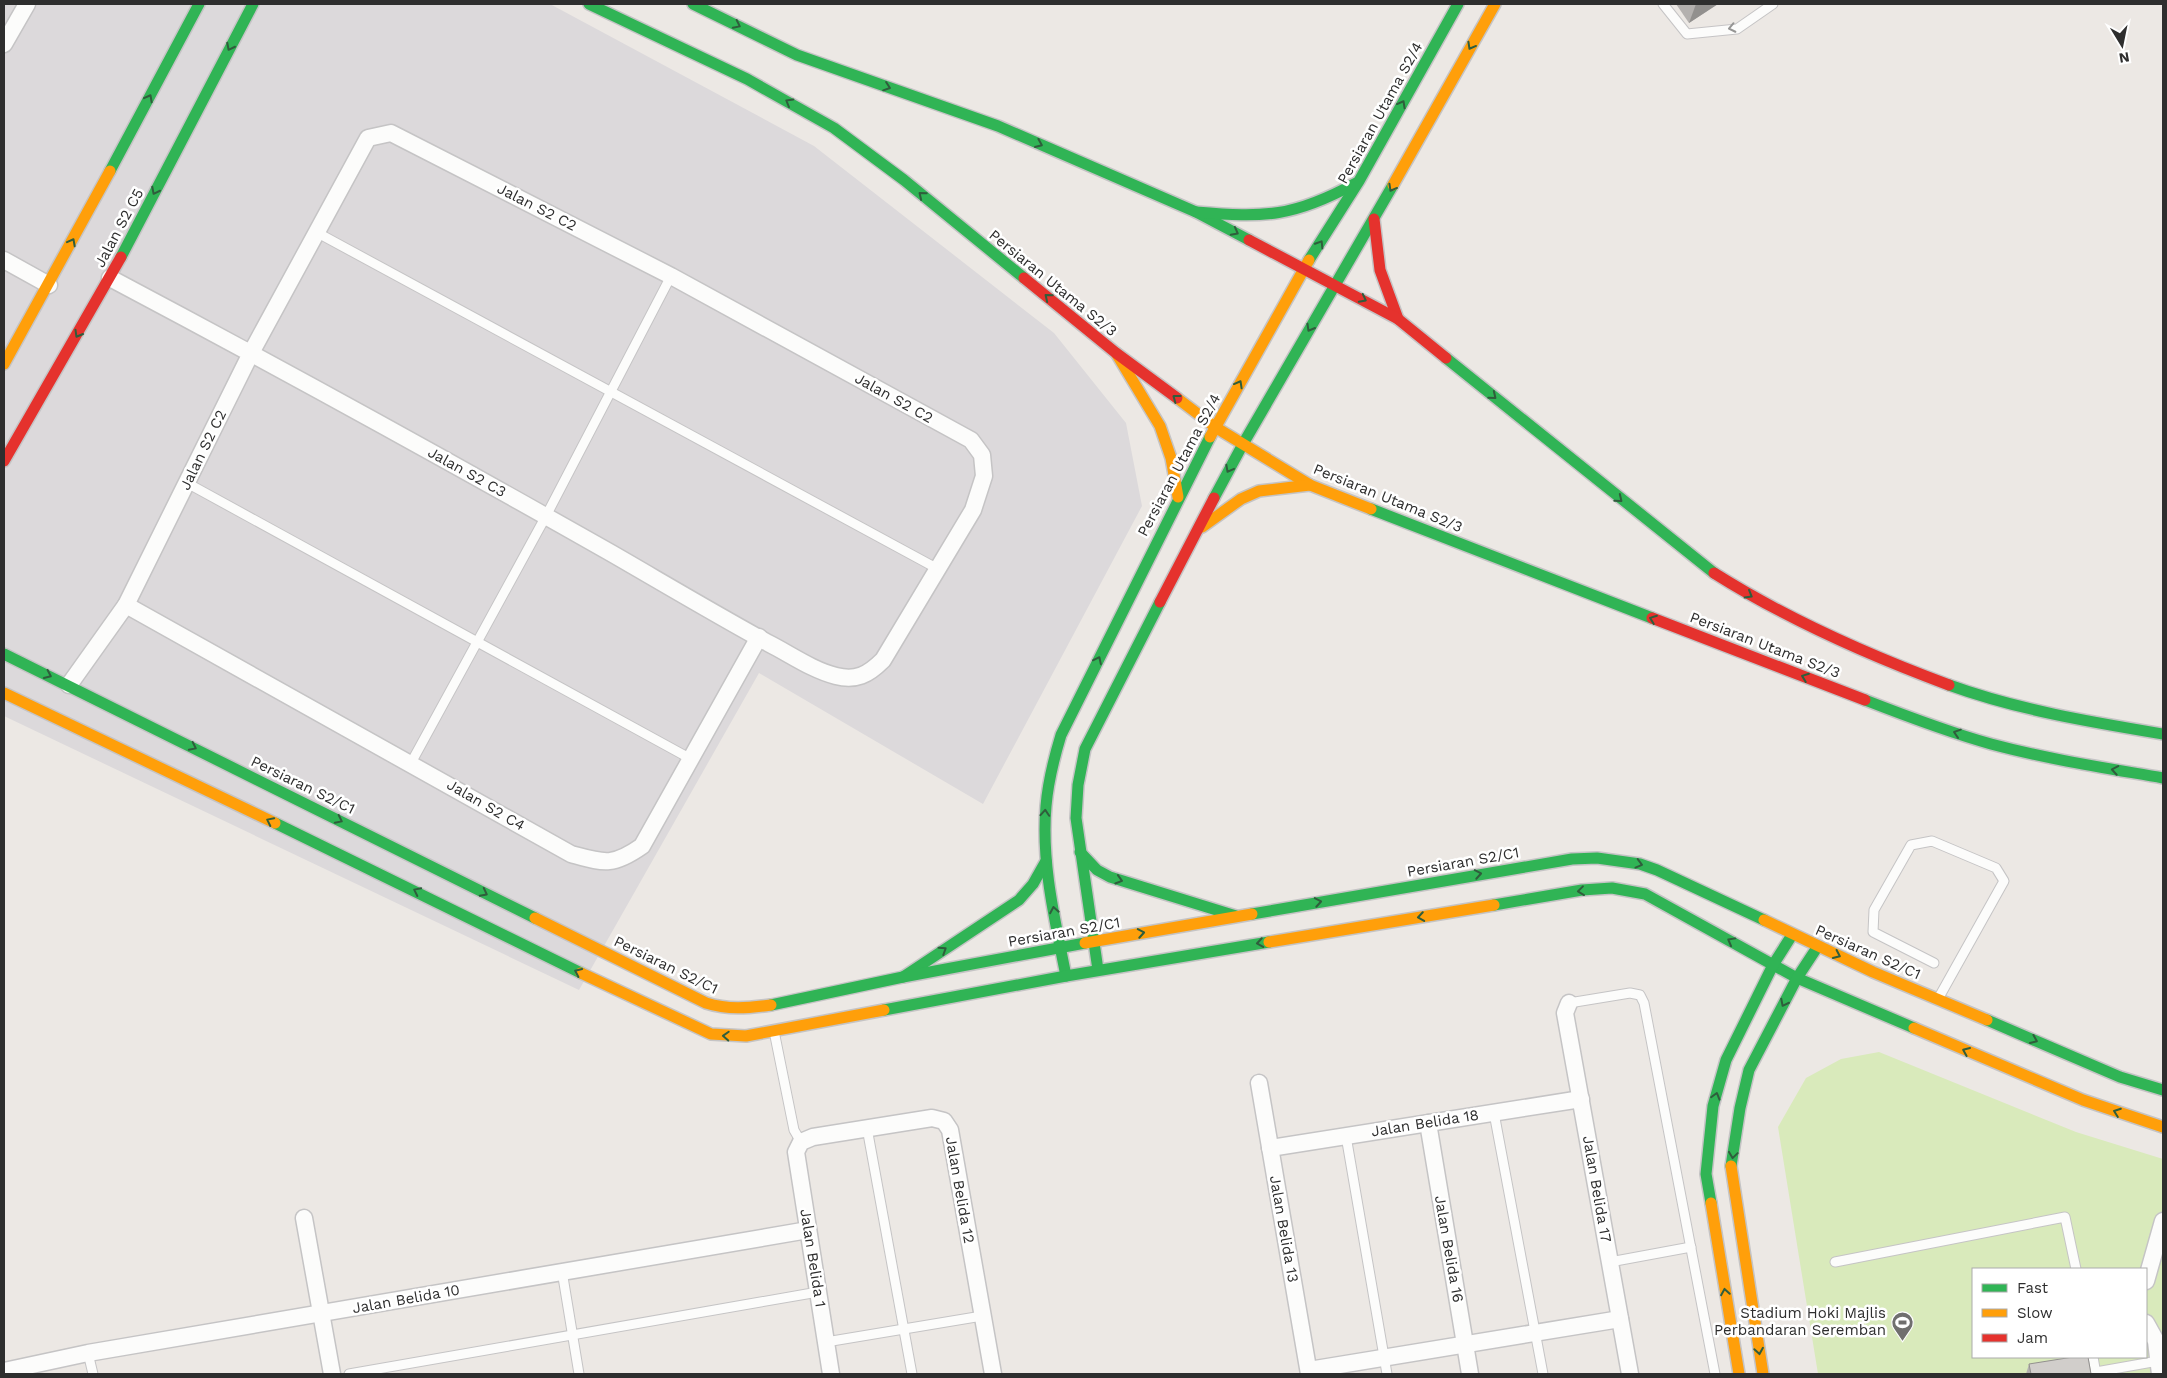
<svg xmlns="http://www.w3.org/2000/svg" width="2167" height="1378" font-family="'Work Sans',sans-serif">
<rect width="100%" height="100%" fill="#ece8e4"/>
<!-- industrial -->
<path fill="#dcd9db" d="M4,4H550L814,146L1054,333L1126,423L1142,506L983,804L759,673L579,990L4,716Z"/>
<!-- pitch -->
<path fill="#d9eabb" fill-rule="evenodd" d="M1879,1052L2076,1132L2163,1159V1374H1818L1778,1127L1806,1078L1841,1059ZM1973,1269H2146V1357H1973Z"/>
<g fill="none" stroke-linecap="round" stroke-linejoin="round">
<defs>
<g id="lane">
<path d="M1663,4L1687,34L1737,29L1773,4"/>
<path d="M316,232L938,569"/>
<path d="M187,483L691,759"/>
<path d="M411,763L546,516L671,276"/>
<path d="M1934,963L1873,932L1874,910L1911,845L1932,841L1996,868L2004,881L1938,999"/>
<path d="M1569,1003L1630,993L1640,995L1644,1003L1715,1374"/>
<path d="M774,1031L794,1130L801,1142"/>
<path d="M1494,1113L1543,1374"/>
<path d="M867,1128L912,1374"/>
<path d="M1346,1136L1387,1374"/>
<path d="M1610,1262L1691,1247"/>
<path d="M1835,1262L2065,1217L2076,1269"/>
<path d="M562,1271L579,1374"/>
<path d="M826,1342L982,1316"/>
<path d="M88,1353L93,1374"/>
<path d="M2093,1357L2096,1374"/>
<path d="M2096,1372L2158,1361"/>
<path d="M349,1374L818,1292"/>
</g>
<g id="street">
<path d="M4,44L27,4"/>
<path d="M4,260L49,285"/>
<path d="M126,605L571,854C604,863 612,867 642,846L759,637"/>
<path d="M69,685L126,605L251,353L368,138L391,133L671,276L971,440L982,455L984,476L973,510L883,660C868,675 856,681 836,676C812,670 790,654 768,643C715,614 663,583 611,553C445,459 278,367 110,278"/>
<path d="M1569,1003L1565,1013L1630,1374"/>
<path d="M1259,1083L1309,1374"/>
<path d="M1428,1123L1470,1374"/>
<path d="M1270,1148L1581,1099"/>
<path d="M304,1218L332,1374"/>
<path d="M2146,1281L2163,1221"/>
<path d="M2146,1323L2156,1341L2160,1374"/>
<path d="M1309,1370L1620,1319"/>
<path d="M4,1371L88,1353L808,1230"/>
<path d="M831,1374L796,1152L801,1142L813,1137L932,1118L944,1121L950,1130L993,1374"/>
</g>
<g id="fast">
<path d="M589,4L747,79L834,128L904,180L1024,278"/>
<path d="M693,4L797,55L998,126L1196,212L1249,240"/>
<path d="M110,171L199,4"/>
<path d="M1196,212C1265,218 1294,217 1356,183"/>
<path d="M121,257L253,4"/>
<path d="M1309,260L1359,181L1458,4"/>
<path d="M1446,358L1714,573"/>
<path d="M1214,498L1243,444L1393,185"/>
<path d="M1371,509L1652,618"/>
<path d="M4,654L535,918"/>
<path d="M1949,685C2018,710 2091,722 2163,734"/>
<path d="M1865,700C1906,716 1948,732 1991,744C2047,759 2106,768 2163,778"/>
<path d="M275,823L581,973"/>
<path d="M1080,852L1097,870L1110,877L1236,916"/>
<path d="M1494,905L1582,890L1612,888L1645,894L1797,978L1914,1028"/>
<path d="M1252,914L1572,859L1597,858L1640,864L1657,870L1764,920"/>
<path d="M1098,970L1076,818L1078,785L1085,749L1160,602"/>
<path d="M1066,976C1055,920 1041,863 1046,806C1048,782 1054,758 1061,735L1210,437"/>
<path d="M903,977L1019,900L1033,884L1046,861"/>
<path d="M771,1005L903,977L1085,943"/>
<path d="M884,1010L1066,976L1269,942"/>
<path d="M1987,1020L2120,1077L2163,1090"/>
<path d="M1731,1166L1740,1108L1749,1070L1797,978L1818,946"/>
<path d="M1711,1203L1706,1174L1713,1106L1726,1060L1773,965L1792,935"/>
</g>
<g id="slow">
<path d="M1393,185L1495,4"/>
<path d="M1116,353L1160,426L1171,458L1178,497"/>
<path d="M4,364L110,171"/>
<path d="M1177,398L1215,427L1310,485L1371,509"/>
<path d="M1210,437L1309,260"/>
<path d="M1202,527L1241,499L1259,491L1310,485"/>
<path d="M4,693L275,823"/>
<path d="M535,918L706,1003C728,1010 748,1008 771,1005"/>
<path d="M1764,920L1873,972L1987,1020"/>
<path d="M1269,942L1494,905"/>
<path d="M1085,943L1252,914"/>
<path d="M581,973L711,1034L746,1036L884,1010"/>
<path d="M1914,1028L2083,1100L2163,1127"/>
<path d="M1731,1166L1763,1374"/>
<path d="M1711,1203L1739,1374"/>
</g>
<g id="jam">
<path d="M1374,219L1380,270L1398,319"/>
<path d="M1249,240L1398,319L1446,358"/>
<path d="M1024,278L1116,353L1177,398"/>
<path d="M4,461L121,257"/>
<path d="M1714,573C1787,619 1868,655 1949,685"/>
<path d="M1160,602L1214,498"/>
<path d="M1652,618L1865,700"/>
</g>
</defs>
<!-- lane casing -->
<use href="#lane" stroke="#c5c4c5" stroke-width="11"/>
<!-- street casing -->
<use href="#street" stroke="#c5c4c5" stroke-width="19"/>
<!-- fast casing -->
<use href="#fast" stroke="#c5c4c5" stroke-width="14"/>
<!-- slow casing -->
<use href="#slow" stroke="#c5c4c5" stroke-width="14"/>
<!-- jam casing -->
<use href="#jam" stroke="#c5c4c5" stroke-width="14"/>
<!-- lane -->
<use href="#lane" stroke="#fcfcfb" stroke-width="9"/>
<!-- street -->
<use href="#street" stroke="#fcfcfb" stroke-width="16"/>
<!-- fast -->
<use href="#fast" stroke="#30b455" stroke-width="11"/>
<!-- slow -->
<use href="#slow" stroke="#ff9f0a" stroke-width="11"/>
<!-- jam -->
<use href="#jam" stroke="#e5322d" stroke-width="11"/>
</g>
<!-- wall -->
<g fill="#b4b1af">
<path d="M1676,4H1718L1689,23Z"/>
<path d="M2029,1364L2091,1374H2026Z"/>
</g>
<!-- shaded-wall -->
<path fill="#92908e" d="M1696,4H1718L1689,23Z"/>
<!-- building -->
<path fill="#d1cecb" stroke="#92908e" d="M2073,1357H2088L2091,1374H2031L2029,1364Z"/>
<!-- one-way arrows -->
<defs><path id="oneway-chevron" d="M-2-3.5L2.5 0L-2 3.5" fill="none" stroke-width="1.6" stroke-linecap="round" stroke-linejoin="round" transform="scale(1.25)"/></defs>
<g stroke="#2f5d3c">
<use href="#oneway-chevron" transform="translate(737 25) rotate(26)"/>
<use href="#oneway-chevron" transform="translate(1471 46) rotate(119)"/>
<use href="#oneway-chevron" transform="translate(230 47) rotate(117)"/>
<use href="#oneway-chevron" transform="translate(887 87) rotate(19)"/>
<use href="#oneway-chevron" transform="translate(149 98) rotate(-62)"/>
<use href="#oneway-chevron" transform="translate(789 102) rotate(-150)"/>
<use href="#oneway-chevron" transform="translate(1402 104) rotate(-61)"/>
<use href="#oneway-chevron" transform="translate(1039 144) rotate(23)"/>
<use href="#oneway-chevron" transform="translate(1392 188) rotate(119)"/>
<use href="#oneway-chevron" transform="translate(155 191) rotate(117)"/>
<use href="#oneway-chevron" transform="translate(922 195) rotate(-141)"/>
<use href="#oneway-chevron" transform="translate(1235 232) rotate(28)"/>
<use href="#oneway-chevron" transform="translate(72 242) rotate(-62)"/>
<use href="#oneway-chevron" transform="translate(1320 244) rotate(-58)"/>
<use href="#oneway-chevron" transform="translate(1048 297) rotate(-141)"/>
<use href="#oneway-chevron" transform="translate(1363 299) rotate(27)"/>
<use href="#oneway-chevron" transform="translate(1310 328) rotate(120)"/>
<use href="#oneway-chevron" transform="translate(78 334) rotate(120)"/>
<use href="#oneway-chevron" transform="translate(1239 384) rotate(-61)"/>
<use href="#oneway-chevron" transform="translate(1493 396) rotate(39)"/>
<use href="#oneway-chevron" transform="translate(1176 398) rotate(-143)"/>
<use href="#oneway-chevron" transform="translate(1229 469) rotate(118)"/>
<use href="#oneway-chevron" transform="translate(1619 499) rotate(39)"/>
<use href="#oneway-chevron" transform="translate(1749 595) rotate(30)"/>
<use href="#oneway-chevron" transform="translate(1653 619) rotate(-159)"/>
<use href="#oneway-chevron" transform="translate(1098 660) rotate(-64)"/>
<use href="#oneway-chevron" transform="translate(48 675) rotate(25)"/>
<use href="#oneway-chevron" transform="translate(1805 677) rotate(-159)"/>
<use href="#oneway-chevron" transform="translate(1957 733) rotate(-162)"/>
<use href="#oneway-chevron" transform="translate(193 747) rotate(26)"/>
<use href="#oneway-chevron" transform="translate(2115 770) rotate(-170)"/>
<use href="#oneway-chevron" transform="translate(1045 813) rotate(-86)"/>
<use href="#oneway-chevron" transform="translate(339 820) rotate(26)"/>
<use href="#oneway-chevron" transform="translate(270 821) rotate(-154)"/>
<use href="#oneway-chevron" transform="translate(1639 864) rotate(15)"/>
<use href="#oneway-chevron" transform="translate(1478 874) rotate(-10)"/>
<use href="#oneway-chevron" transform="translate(1119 880) rotate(17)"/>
<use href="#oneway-chevron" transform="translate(417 891) rotate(-154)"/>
<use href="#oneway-chevron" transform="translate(1581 891) rotate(173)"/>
<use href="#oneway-chevron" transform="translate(484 893) rotate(27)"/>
<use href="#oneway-chevron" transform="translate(1318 902) rotate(-10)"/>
<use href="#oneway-chevron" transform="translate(1054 910) rotate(-100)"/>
<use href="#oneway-chevron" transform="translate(1421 917) rotate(171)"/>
<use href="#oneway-chevron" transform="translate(1141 933) rotate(-10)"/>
<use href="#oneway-chevron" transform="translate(1731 941) rotate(-151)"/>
<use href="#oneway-chevron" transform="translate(1260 943) rotate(171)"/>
<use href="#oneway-chevron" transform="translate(943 950) rotate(-33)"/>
<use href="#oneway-chevron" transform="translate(1837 955) rotate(25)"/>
<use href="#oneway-chevron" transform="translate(578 972) rotate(-155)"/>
<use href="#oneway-chevron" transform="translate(1784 1003) rotate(117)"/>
<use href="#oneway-chevron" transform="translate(726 1036) rotate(-177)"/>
<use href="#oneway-chevron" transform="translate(2034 1040) rotate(23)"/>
<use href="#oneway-chevron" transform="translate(1966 1051) rotate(-157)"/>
<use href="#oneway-chevron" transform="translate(1716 1096) rotate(-74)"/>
<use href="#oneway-chevron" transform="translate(2117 1112) rotate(-160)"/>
<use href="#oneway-chevron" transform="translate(1733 1155) rotate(98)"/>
<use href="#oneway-chevron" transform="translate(1725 1292) rotate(-99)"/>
<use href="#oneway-chevron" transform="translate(1759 1351) rotate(81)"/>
</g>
<use stroke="#959594" href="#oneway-chevron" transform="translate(1732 28) rotate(168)"/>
<!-- icons -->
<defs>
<symbol id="stadium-pin" viewBox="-11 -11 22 30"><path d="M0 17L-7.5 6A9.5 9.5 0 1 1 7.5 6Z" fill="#706f6e" stroke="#fff"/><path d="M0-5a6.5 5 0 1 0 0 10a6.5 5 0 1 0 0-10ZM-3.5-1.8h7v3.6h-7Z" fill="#fff"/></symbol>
</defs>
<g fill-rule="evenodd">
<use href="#stadium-pin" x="1890" y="1310" width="25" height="34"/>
</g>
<g text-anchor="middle" stroke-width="5" stroke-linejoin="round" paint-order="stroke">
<!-- street labels -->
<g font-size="15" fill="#2e2e2e" stroke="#fff">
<text transform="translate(1380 113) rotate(-61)" y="5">Persiaran Utama S2/4</text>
<text transform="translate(537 207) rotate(27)" y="5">Jalan S2 C2</text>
<text transform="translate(119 228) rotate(-62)" y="5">Jalan S2 C5</text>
<text transform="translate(1053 283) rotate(39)" y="5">Persiaran Utama S2/3</text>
<text transform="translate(894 398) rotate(29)" y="5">Jalan S2 C2</text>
<text transform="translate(203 450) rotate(-64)" y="5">Jalan S2 C2</text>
<text transform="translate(1179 465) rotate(-62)" y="5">Persiaran Utama S2/4</text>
<text transform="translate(467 472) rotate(29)" y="5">Jalan S2 C3</text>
<text transform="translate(1388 498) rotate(22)" y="5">Persiaran Utama S2/3</text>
<text transform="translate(1765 645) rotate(21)" y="5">Persiaran Utama S2/3</text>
<text transform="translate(303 785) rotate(26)" y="5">Persiaran S2/C1</text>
<text transform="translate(486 805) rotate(30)" y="5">Jalan S2 C4</text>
<text transform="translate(1463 862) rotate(-10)" y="5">Persiaran S2/C1</text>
<text transform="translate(1064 932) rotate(-10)" y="5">Persiaran S2/C1</text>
<text transform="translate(1868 952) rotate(24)" y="5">Persiaran S2/C1</text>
<text transform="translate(666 965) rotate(26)" y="5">Persiaran S2/C1</text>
<text transform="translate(1425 1123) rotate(-9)" y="5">Jalan Belida 18</text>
<text transform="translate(1597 1189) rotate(80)" y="5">Jalan Belida 17</text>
<text transform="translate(960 1190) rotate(80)" y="5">Jalan Belida 12</text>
<text transform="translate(1284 1229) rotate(80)" y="5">Jalan Belida 13</text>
<text transform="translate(1449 1249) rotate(80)" y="5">Jalan Belida 16</text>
<text transform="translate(813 1258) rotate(81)" y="5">Jalan Belida 1</text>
<text transform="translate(406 1299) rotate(-10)" y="5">Jalan Belida 10</text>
</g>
<!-- poi labels -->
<g font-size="15" fill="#2e2e2e" stroke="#fff" text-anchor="end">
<text x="1886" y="1318">Stadium Hoki Majlis<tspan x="1886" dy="17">Perbandaran Seremban</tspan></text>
</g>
</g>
<!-- border -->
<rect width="2167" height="1378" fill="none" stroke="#2e2e2e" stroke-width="10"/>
<!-- legend -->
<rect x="1972" y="1268" width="175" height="90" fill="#ffffff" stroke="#ababab"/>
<rect x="1982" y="1284" width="25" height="8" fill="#30b455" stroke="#ababab"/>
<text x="2017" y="1293" font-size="15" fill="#2e2e2e">Fast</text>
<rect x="1982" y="1309" width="25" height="8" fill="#ff9f0a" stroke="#ababab"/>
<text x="2017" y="1318" font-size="15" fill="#2e2e2e">Slow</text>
<rect x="1982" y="1334" width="25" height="8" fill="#e5322d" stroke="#ababab"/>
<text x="2017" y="1343" font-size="15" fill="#2e2e2e">Jam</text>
<!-- north arrow -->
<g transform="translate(2122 45) rotate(170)" stroke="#ffffff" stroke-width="4" paint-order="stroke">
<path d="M0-4L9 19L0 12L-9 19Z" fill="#2e2e2e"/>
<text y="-8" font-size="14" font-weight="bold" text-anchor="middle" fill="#2e2e2e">N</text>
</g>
</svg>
